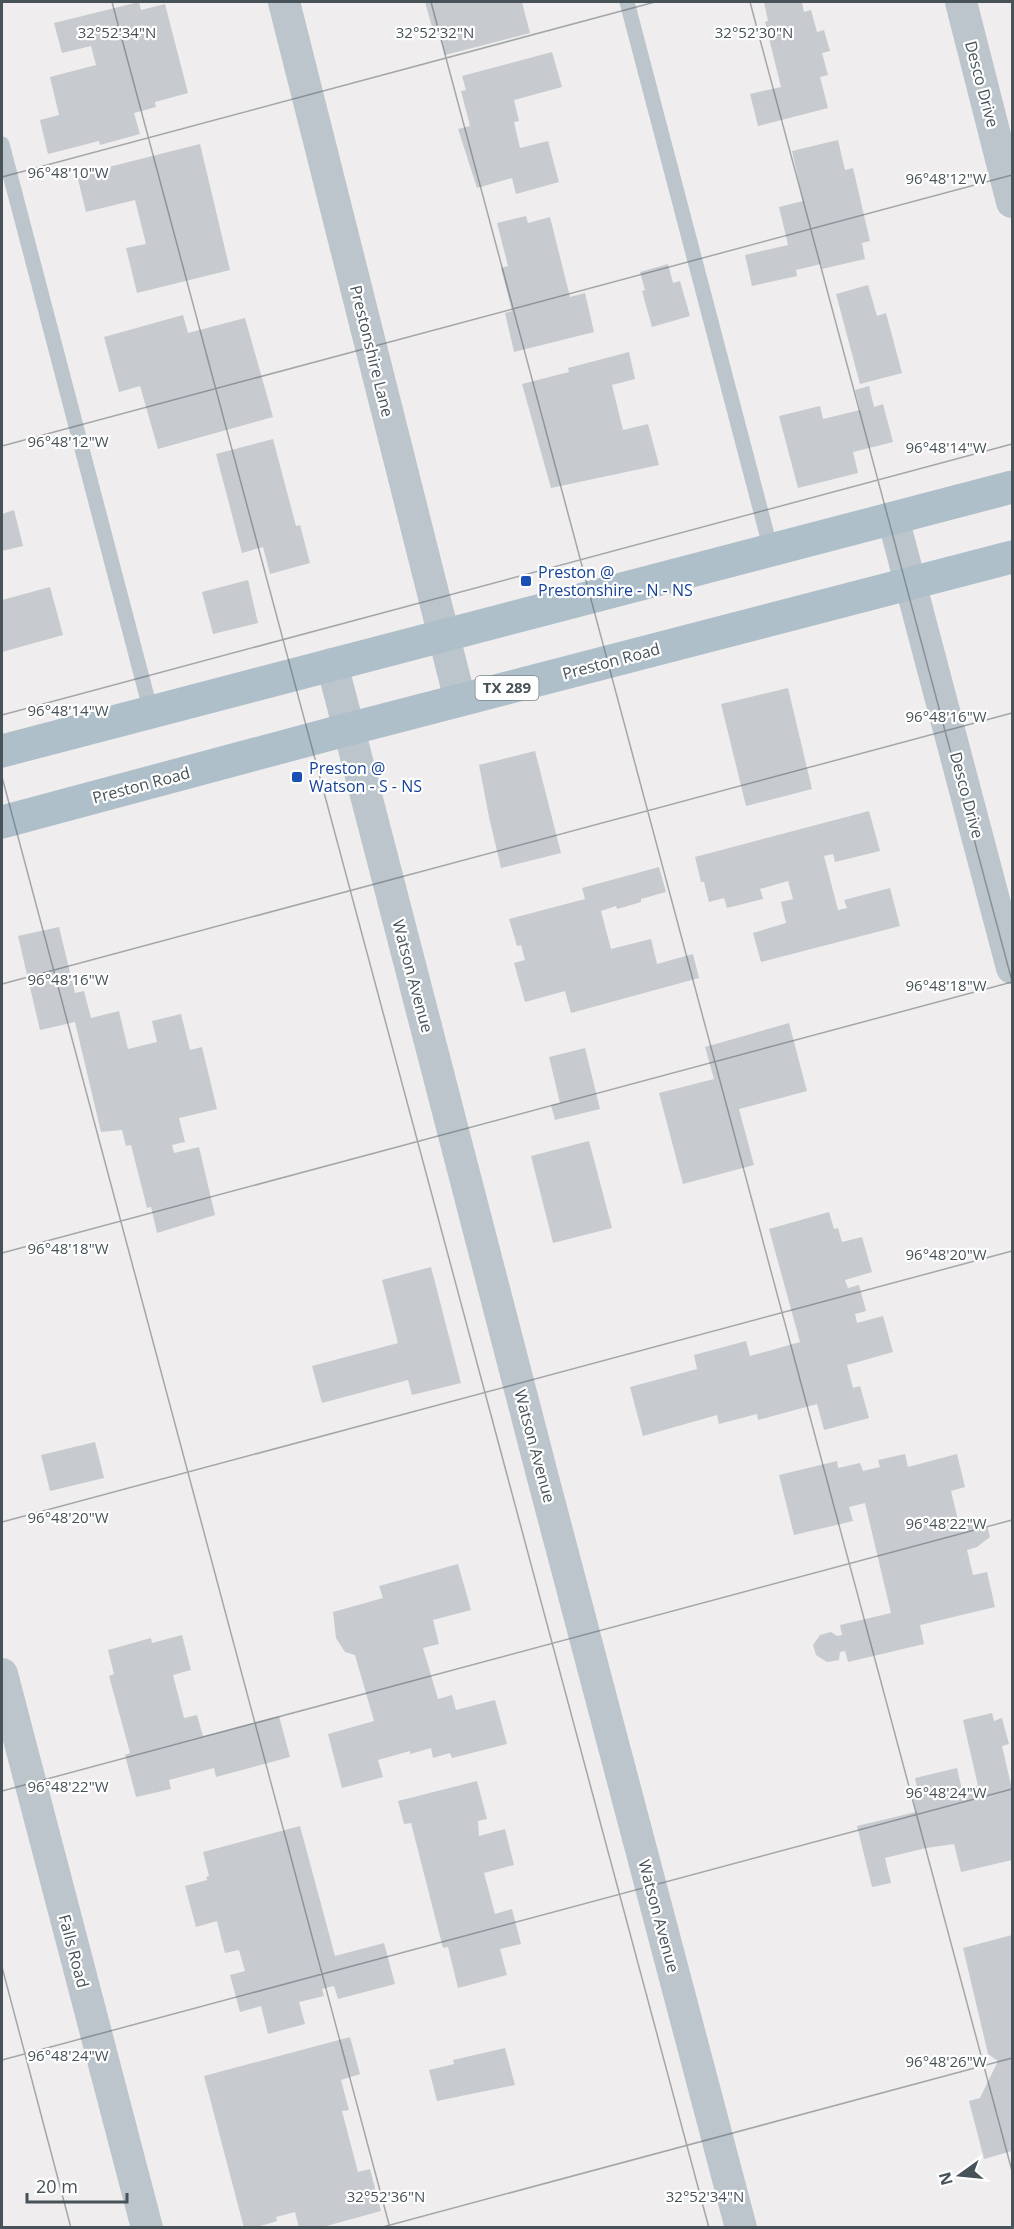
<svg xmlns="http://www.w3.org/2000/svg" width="1014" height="2229" font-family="'Open Sans',sans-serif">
<rect width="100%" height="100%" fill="#efeded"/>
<!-- building -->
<g fill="#c7cbcf">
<path d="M139,2L141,10L165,4L188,93L155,102L156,107L134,113L140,134L100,145L99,141L48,154L40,120L59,115L50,77L96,65L91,46L62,53L54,23Z"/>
<path d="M425,2H522L530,33L445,55L438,26L432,27Z"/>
<path d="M764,2H802L804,12L811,10L817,32L824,30L830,51L822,53L828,75L820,77L828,108L758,126L750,94L781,87L765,22L768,21Z"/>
<path d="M552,52L562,87L514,100L519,121L514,122L520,148L548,141L559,182L516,194L512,178L477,188L458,129L470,126L461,91L466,90L462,76Z"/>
<path d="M838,140L845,170L853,168L870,241L862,243L865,259L822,269L821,264L796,270L797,276L752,286L745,255L788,245L779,207L803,201L792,151Z"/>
<path d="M200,144L230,270L137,293L126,248L146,244L135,200L86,212L77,175Z"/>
<path d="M526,216L528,223L550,217L570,297L585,293L594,332L514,352L505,313L512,311L501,268L508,266L497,223Z"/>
<path d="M668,264L673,283L680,281L690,316L652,327L642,291L645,290L640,272Z"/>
<path d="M868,285L877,316L886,313L902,373L860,384L836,294Z"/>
<path d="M183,315L188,333L245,318L273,417L158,449L140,386L119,392L104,337Z"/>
<path d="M629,352L635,379L612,385L623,430L648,424L659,465L551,488L522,384L569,372L568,368Z"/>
<path d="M869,386L874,407L883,404L893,442L853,452L858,473L798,488L779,416L820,406L823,419L860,410L855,390Z"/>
<path d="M273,439L296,526L300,525L310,563L270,574L263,547L242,553L216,454Z"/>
<path d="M14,510L23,546L2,551V514Z"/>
<path d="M248,580L258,623L213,634L202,592Z"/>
<path d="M50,587L63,635L2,652V600Z"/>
<path d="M788,688L812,789L746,806L721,704Z"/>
<path d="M535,751L561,853L501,868L489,817L479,765Z"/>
<path d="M869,811L880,851L835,862L833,854L824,856L838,910L847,908L844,900L890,888L900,926L761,962L753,933L786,923L781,902L793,899L788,881L760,889L763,899L727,908L724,898L709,902L704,882H701L695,857Z"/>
<path d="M659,867L666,892L641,899V902L617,909L616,906L601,911L611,949L651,939L657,964L693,954L699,978L571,1013L565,991L525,1002L514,963L525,960L521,945L517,946L509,919L585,899L582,888Z"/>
<path d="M59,927L75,993L84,991L91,1018L119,1011L128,1049L157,1042L152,1021L181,1014L190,1050L202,1047L217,1109L179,1118L185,1142L172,1145L174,1153L199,1147L215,1215L157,1233L151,1207L147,1208L131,1145L126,1146L122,1130L101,1132L75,1022L40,1030L18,936Z"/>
<path d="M789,1023L807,1091L739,1109L754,1165L683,1184L659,1093L714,1079L705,1047Z"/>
<path d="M585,1048L600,1109L555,1120L551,1105L560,1103L549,1057Z"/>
<path d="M589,1141L612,1228L553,1243L531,1156Z"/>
<path d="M829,1212L834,1229L838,1228L842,1242L862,1237L872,1272L845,1280L848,1288L859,1285L866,1311L855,1314L857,1323L883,1316L893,1352L847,1365L853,1388L860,1386L869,1418L824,1430L817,1404L758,1420L757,1414L719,1424L717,1415L643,1436L630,1387L697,1369L694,1355L746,1341L750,1356L800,1342L769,1229Z"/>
<path d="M431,1267L461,1383L412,1395L408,1380L322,1403L312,1366L398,1343L382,1280Z"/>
<path d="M95,1442L104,1478L50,1491L41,1455Z"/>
<path d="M905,1454L908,1467L957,1454L965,1487L951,1491L958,1520L985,1518L990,1537L977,1547L967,1550L973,1575L987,1572L995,1607L920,1625L924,1644L848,1662L845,1651L840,1652L839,1660L827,1662L816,1655L813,1645L820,1635L831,1632L837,1636L842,1635L840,1625L891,1613L865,1503L849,1507L853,1521L794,1535L779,1475L837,1461L838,1468L860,1463L863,1471L880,1467L878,1460Z"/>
<path d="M458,1564L471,1610L433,1620L439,1644L423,1648L438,1699L452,1695L456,1710L495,1700L507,1744L452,1758L450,1753L433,1758L431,1748L410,1754V1751L378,1760L383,1777L342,1788L328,1734L374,1721L355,1655L345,1652L336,1638L333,1612L383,1598L379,1586Z"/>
<path d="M182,1635L191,1670L173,1675L184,1718L197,1715L203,1736L279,1716L290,1757L216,1777L214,1768L169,1780L171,1789L136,1797L125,1755L130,1753L109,1676L114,1674L108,1650L151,1638L152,1643Z"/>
<path d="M992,1713L994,1721L1002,1718L1009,1744L1002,1746L1012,1789V1860L961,1872L954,1844L926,1848L885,1858L891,1883L872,1887L857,1826L916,1812L913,1798L919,1797L915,1778L957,1768L962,1790L978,1786L963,1720Z"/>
<path d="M477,1781L487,1819L478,1821L479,1836L505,1829L514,1865L484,1873L495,1914L512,1909L521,1944L500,1949L507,1975L458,1988L448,1947L443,1948L411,1823L404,1824L398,1801Z"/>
<path d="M300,1826L335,1956L384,1943L395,1984L338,1999L334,1986L322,1989L324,1996L299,2002L305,2024L268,2034L261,2006L240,2012L230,1975L245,1971L239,1950L225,1953L217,1921L196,1927L185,1886L207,1880L206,1877L209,1876L203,1852Z"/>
<path d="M1012,1935V2151L984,2159L969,2101L980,2098L998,2061L988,2054L963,1948Z"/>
<path d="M350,2037L360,2074L341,2080L349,2110L342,2111L358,2172L370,2169L381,2211L319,2228H299L295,2212L276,2217L277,2221L254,2228H244L204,2076Z"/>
<path d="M505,2048L515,2085L437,2101L429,2070L454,2064L453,2060Z"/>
</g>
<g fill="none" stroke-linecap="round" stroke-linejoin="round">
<!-- lane -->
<g stroke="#bcc5cb" stroke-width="15">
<path d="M627,2L771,550"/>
<path d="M2,144L151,712"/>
</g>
<!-- street -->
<g stroke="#bcc5cb" stroke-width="32">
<path d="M284,2L460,700"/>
<path d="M961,2L1012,202"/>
<path d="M893,518L1012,968"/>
<path d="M332,664L543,1478L741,2228"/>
<path d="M2,1674L147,2228"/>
</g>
<!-- primary -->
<g stroke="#aebfca" stroke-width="33">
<path d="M2,751L1012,487"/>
<path d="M2,822L349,729L1012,557"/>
</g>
</g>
<!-- ticks -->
<path fill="none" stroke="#475259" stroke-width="1.5" stroke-opacity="0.45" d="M112,2L709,2228M431,2L1012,2171M750,2L1012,981M2,177L655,2M2,446L1012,175M2,715L1012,444M2,777L390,2228M2,984L1012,713M2,1253L1012,982M2,1522L1012,1251M2,1791L1012,1520M2,1967L71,2228M2,2060L1012,1789M379,2228L1012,2058"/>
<!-- markers -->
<g fill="#1a4fb4" stroke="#fff" stroke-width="2">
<rect x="520" y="575" width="12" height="12" rx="3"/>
<rect x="291" y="771" width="12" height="12" rx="3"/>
</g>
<g text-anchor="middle" stroke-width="4.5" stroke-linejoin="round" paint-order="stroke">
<!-- shield labels -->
<rect fill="#fff" stroke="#7e868b" stroke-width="1.5" x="475.5" y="676" width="63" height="24" rx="4.5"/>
<g font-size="15" font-weight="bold" fill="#475259">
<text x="507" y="693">TX 289</text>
</g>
<!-- street labels -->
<g font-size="16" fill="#475259" stroke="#fff">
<text transform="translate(982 84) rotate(75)" y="6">Desco Drive</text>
<text transform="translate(372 351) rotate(76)" y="6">Prestonshire Lane</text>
<text transform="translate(611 661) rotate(-15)" y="6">Preston Road</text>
<text transform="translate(141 785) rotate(-15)" y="6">Preston Road</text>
<text transform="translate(967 795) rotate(75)" y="6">Desco Drive</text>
<text transform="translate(413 976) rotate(75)" y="6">Watson Avenue</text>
<text transform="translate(535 1446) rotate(75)" y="6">Watson Avenue</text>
<text transform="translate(659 1916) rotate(75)" y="6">Watson Avenue</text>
<text transform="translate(74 1951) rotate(75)" y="6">Falls Road</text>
</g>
<!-- transit labels -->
<g font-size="16" fill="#164399" stroke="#fff" text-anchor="start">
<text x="538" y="578">Preston @<tspan x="538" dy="18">Prestonshire - N - NS</tspan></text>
<text x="309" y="774">Preston @<tspan x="309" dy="18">Watson - S - NS</tspan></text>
</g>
</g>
<g font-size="15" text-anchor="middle" fill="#475259" stroke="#fff" stroke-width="4.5" stroke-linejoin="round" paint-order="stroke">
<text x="117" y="38">32°52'34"N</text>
<text x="435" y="38">32°52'32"N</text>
<text x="754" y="38">32°52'30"N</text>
<text x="68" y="178">96°48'10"W</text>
<text x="946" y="184">96°48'12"W</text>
<text x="68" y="447">96°48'12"W</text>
<text x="946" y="453">96°48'14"W</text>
<text x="68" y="716">96°48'14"W</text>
<text x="946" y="722">96°48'16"W</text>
<text x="68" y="985">96°48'16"W</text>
<text x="946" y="991">96°48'18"W</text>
<text x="68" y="1254">96°48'18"W</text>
<text x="946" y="1260">96°48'20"W</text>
<text x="68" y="1523">96°48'20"W</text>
<text x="946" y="1529">96°48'22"W</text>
<text x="68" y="1792">96°48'22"W</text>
<text x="946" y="1798">96°48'24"W</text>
<text x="68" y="2061">96°48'24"W</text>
<text x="946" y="2067">96°48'26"W</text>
<text x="386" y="2202">32°52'36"N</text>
<text x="705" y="2202">32°52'34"N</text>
</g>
<!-- border -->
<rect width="1014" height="2229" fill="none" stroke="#475259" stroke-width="6"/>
<!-- north arrow -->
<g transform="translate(960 2175) rotate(255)" stroke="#ffffff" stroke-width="4.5" paint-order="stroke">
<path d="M0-4.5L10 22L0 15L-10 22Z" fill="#475259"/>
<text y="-9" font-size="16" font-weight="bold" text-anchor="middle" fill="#475259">N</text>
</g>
<!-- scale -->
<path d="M27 2193v9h100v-9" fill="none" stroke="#475259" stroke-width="3"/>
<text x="36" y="2193" font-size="18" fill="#475259" stroke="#ffffff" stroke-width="4.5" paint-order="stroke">20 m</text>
</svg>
